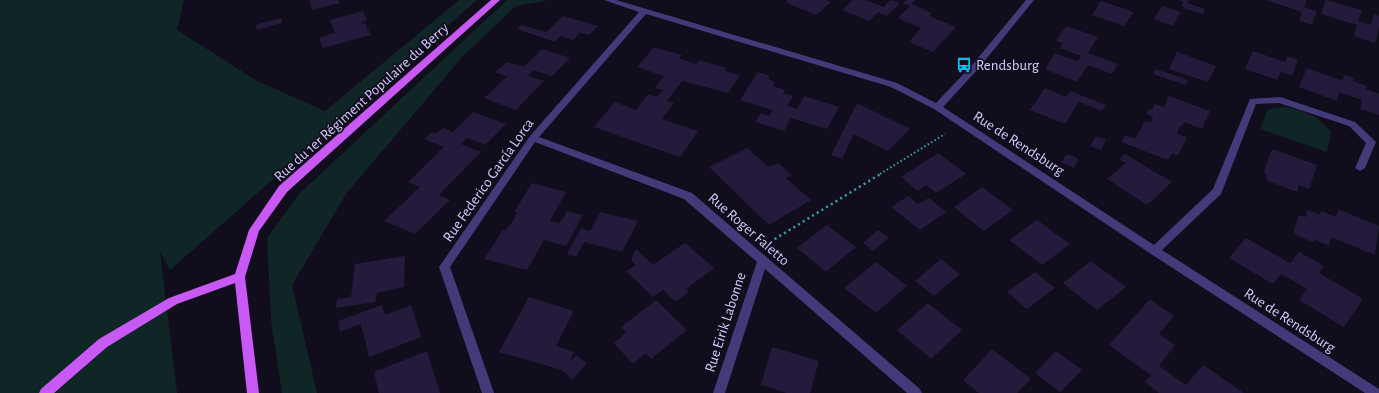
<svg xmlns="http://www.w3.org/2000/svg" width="1379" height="393" font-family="'Alegreya Sans',sans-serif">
<rect width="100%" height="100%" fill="#110d1d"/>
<!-- green -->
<g fill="#102526">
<path d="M0,0H184L177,30L257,81L325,111L459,0H477L170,270L160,251L177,393H0Z"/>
<path d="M507,0H549L516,6L463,56L346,194L292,285L317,393H282L271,320L267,238L298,195Z"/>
<path d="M1285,107C1306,112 1317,114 1331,132L1327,152L1260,129L1268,109Z"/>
</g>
<!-- building -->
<g fill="#241a3c">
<path d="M309,0H339L340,3L312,10Z"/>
<path d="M788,0H826L831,2L816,15L785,2Z"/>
<path d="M853,0H866L884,7L890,0L900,3L887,16L878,12L869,21L842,10Z"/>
<path d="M906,0H916L911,4L932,13L929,16L956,27L933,52L909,42L921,28L898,18L910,6L903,3Z"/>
<path d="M1178,0H1189L1187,3L1205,9L1203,14L1183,8L1184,7L1181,5L1183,2Z"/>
<path d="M1266,0H1307L1304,7L1317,11L1312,25L1299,21L1302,12Z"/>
<path d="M1326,0L1362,10L1358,21L1371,25L1374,14L1379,16V27L1375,43L1354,36L1357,25L1321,14Z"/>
<path d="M1101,1L1134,12L1124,26L1092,15Z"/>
<path d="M1162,6L1181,12L1173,26L1154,19Z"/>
<path d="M363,11L367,20L362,22L363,24L365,23L371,35L323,48L319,38L335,33L330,20Z"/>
<path d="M563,16L598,26L589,35L580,33L573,40L560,36L555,42L517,29L522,25L546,32Z"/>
<path d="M281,18L282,23L257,30L255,25Z"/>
<path d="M1066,26L1098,37L1088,53L1118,64L1112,74L1088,65L1077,82L1045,69L1055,53L1077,61L1081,56L1060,48L1063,43L1056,41Z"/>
<path d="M654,47L682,55L679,58L696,64L699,60L727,68L725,71L740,75L728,93L682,81L667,101L674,103L662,119L698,131L680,157L594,127L615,102L636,110L648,94L657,97L663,90L655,88L664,76L637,67Z"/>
<path d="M542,49L570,58L552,76L533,70L529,76L544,81L516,110L484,98L507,77L495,72L507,62L524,67Z"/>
<path d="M1253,51L1285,62L1287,56L1298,60L1292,76L1281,72L1277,80L1245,69Z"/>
<path d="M1177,52L1216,66L1208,82L1169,69Z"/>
<path d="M1307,68L1343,81L1344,75L1354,78L1353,81L1367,86L1366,89L1379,94V115L1360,109L1362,100L1339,92L1337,101L1299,87Z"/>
<path d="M1156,69L1188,80L1186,85L1153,74Z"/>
<path d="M758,72L770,76L768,79L775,82L773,86L785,90L783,93L793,96L787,106L797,109L804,96L839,107L827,129L791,118L784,131L755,122L761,113L769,116L773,110L740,100Z"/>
<path d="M1045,88L1066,97L1070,91L1106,105L1102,111L1079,102L1065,124L1030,110Z"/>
<path d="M1169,96L1210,111L1202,129L1184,122L1182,127L1180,126L1177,134L1187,137L1178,156L1172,153L1168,160L1121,142L1125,135L1135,139L1145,121L1151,123L1153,117L1146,114L1149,109L1152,110L1155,104L1164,107Z"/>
<path d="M857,103L879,114L910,129L888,151L854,134L842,159L831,155Z"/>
<path d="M473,112L506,124L485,145L467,138L461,144L481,152L439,195L450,200L415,234L384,221L420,187L408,182L444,147L424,139L432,132L436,134L443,128L453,132Z"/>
<path d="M1096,136L1106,140L1101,150L1090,146Z"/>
<path d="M747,148L769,167L778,163L792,175L786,178L811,200L769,225L709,167Z"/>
<path d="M1272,149L1317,165L1309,189L1299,185L1297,192L1268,181L1264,171Z"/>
<path d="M938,153L966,174L936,193L926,185L918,191L901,177Z"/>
<path d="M1067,154L1079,159L1074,168L1061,162Z"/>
<path d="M1125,154L1172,182L1147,205L1107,179L1126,163L1119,159Z"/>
<path d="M532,183L566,192L550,221L560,223L567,211L583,215L566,246L544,240L527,270L484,259L503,230H506L513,221L517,213L514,212Z"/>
<path d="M982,187L1013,210L984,231L954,207Z"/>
<path d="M908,196L918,204L929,198L946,212L920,230L891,207Z"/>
<path d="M1338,209L1379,226L1375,255L1331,237L1329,246L1314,239L1313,243L1293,233L1299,215L1306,217L1307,210L1320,215L1321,211L1336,217Z"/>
<path d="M600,212L638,221L622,252L584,242L576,257L567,254L581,228L590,231Z"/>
<path d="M1037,220L1070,244L1042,265L1009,240Z"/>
<path d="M827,225L856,247L826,272L797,248Z"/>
<path d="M878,230L889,238L873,251L863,243Z"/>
<path d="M1246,238L1290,263L1299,252L1324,266L1319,273L1363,299L1344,327L1299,300L1307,289L1281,274L1273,284L1229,258Z"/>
<path d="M685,243L714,268L686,289L689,292L676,302L663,290L653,297L626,271L636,265L631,260L636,249L653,265Z"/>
<path d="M405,256L404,287L377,293L375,302L336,308L337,299L351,297L355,264Z"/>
<path d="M941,259L960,274L934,296L915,281Z"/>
<path d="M1091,261L1126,287L1097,310L1063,283Z"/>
<path d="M876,262L907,286L876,313L844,288Z"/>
<path d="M1035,272L1055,288L1027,309L1007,292Z"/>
<path d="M529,297L574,311L556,346L574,352L569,363L576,355L587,363L572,380L562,370L499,352Z"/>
<path d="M1150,299L1174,316L1159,334L1175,345L1159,366L1186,385L1203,365L1244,393H1159L1145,382L1151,375L1109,345Z"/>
<path d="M656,300L687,330L651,359L646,353L633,364L614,343L626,333L621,327Z"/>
<path d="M928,303L962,330L931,359L897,330Z"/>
<path d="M382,305L385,315L411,305L421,337L369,357L361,324L340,332L338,321Z"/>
<path d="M772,347L819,361L810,393H787L761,385Z"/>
<path d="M992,349L1031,379L1017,393H979L963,380Z"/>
<path d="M427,351L440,393H379L374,372Z"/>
<path d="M1056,351L1082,370L1060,392L1035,373Z"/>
</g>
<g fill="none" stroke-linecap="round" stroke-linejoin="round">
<!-- path-far1 -->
<path stroke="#34a5a8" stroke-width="2" stroke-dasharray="1.5 2.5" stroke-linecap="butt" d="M880,174L945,134"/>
<!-- path -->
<path stroke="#34a5a8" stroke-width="2.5" stroke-dasharray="2 3.5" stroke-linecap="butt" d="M770,242L882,173"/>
<!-- minor -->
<path fill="#423a79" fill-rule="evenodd" d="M604,0H616L897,83L936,103L973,64L1026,0H1034L979,68L943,107L1154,245L1213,189L1250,99L1280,97L1355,122L1376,142L1365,168L1360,171L1355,168L1366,143L1349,126L1279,103L1256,104L1221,194L1162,250L1379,389V393H1365L1151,254L934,109L891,87L646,14L539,137L692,193L920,389L922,393H907L765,269L725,393H713L757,262L684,199L535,142L450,267L494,393H482L439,267L530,136L639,12Z"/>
<!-- major -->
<path fill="#c959f5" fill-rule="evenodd" d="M491,0H500L287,192L259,231L245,277L259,393H247L235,283L177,304L107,347L54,393H39L41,389L99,339L169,298L235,274L249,230L279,186Z"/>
</g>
<!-- icons -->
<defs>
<symbol id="bus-bare" viewBox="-9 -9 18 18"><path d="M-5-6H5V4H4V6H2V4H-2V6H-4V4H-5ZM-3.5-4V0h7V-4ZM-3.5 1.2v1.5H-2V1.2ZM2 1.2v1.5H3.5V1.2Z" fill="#0dbde6" stroke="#110d1d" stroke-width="2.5" paint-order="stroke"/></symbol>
</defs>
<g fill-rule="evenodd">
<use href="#bus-bare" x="953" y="54" width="22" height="22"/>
</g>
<g text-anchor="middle" stroke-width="3.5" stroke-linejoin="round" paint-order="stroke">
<!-- poi labels -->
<g font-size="15" fill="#d5cbfc" stroke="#110d1d" text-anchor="start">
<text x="976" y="70">Rendsburg</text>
</g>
<!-- street labels -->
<g font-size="15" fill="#d5cbfc" stroke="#110d1d">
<text transform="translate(361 102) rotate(-42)" y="5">Rue du 1er Régiment Populaire du Berry</text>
<text transform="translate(1019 143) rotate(33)" y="5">Rue de Rendsburg</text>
<text transform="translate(488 180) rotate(-55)" y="5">Rue Federico García Lorca</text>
<text transform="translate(749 229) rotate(41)" y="5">Rue Roger Faletto</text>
<text transform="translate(1290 320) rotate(33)" y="5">Rue de Rendsburg</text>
<text transform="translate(725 322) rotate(-72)" y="5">Rue Eirik Labonne</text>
</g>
</g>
</svg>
